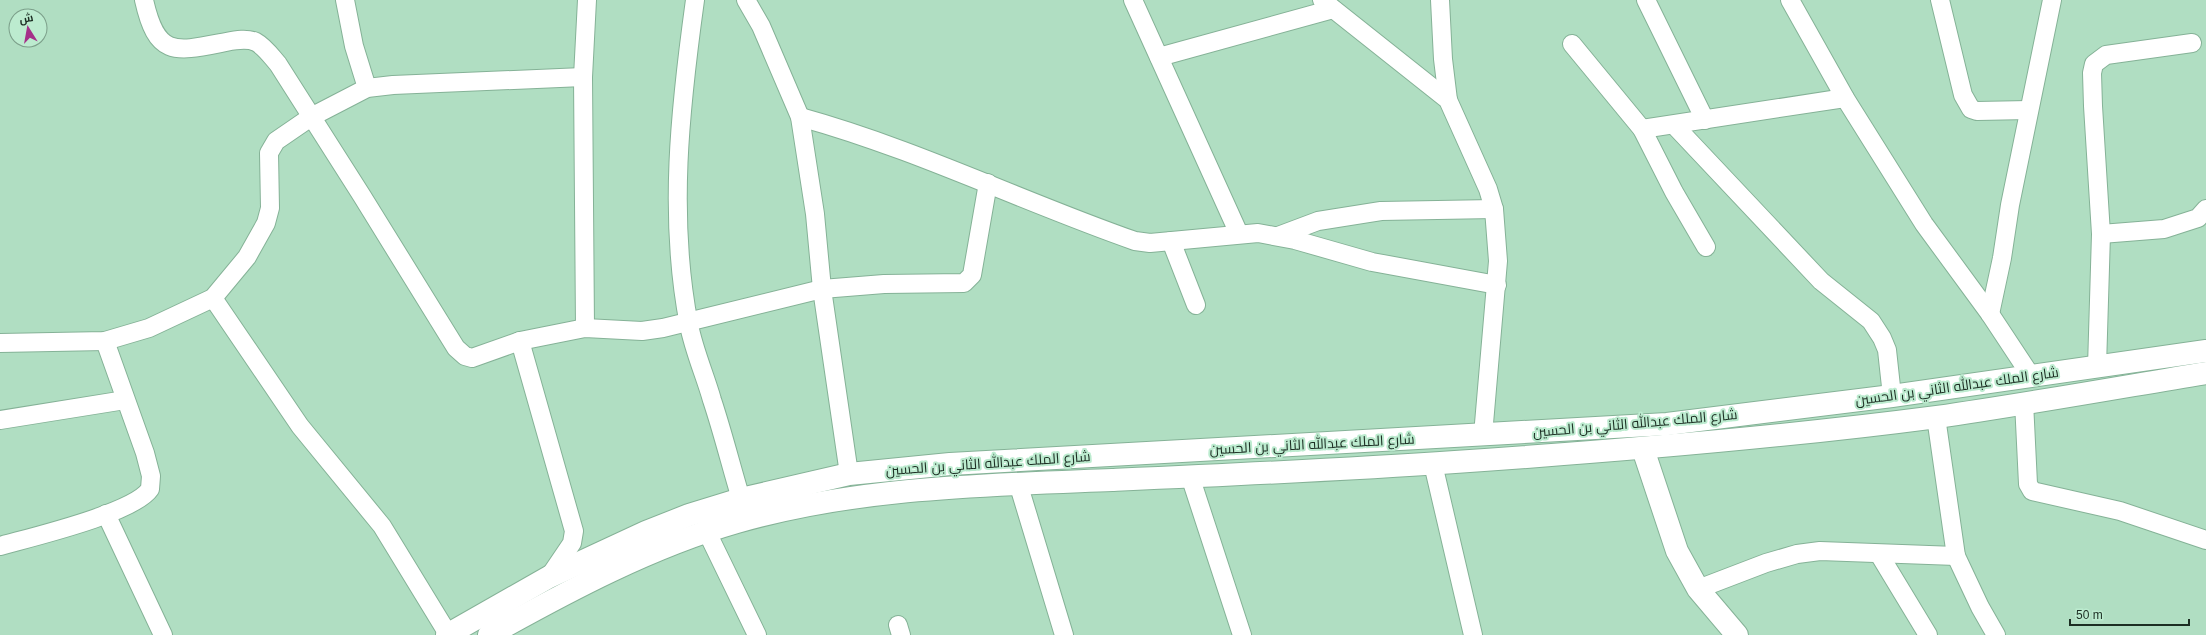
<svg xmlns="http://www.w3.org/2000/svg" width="2206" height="635" font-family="Helvetica,Cairo,sans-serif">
<rect width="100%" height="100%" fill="#b0dec2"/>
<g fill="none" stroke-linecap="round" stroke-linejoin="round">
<defs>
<g id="minor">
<path d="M144,0C157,58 175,52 226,42C236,40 247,38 256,42C265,47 271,56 278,64L362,196L456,348L465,356L472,358L520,341L585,328L642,331L663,328L822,289L884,284L964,283L972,275L988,183"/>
<path d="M345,0L354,46L367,88"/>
<path d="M695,0C680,108 668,217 689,325C694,351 705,375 712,400C723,433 731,466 741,499"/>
<path d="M746,0L761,26L800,117L815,214L822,289L849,474"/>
<path d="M1133,0L1239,234"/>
<path d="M1322,0L1448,100L1488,189L1494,209L1498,261L1483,435"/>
<path d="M1440,0L1443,59L1448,100"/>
<path d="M1646,0L1705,120"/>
<path d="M1790,0L1845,98L1924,224L1990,314L2031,376"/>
<path d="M1940,0L1963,95L1971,109L1977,111L2029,110"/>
<path d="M1572,44L1642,129L1674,192L1706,247"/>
<path d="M1159,57L1333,9"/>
<path d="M800,117C916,149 1023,202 1135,241L1150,243L1258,233L1295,240L1372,262L1497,285"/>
<path d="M1674,125L1821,281L1871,321L1882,338L1887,350L1892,396"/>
<path d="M1642,129L1845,98"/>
<path d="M2101,234L2164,229L2198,218L2206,209"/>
<path d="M1278,236L1318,221L1381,211L1494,209"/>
<path d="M1171,241L1196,305"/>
<path d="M213,298L300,426L382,526L448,634"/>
<path d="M1990,314L2002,258L2010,205L2052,0"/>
<path d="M585,328L583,77L587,0"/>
<path d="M520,341L574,531L572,543L549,577"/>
<path d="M0,343L105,341L149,328L213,298L247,257L266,223L270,208L269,153L276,141L311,117L367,88L393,85L583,77"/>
<path d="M2097,367L2101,234L2093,106L2092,73L2094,64L2106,55L2192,43"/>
<path d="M2024,402L2028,484L2032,491L2120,511L2206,540"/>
<path d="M1936,417L1956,556L1980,607L1996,635"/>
<path d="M0,420L125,400"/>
<path d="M1433,464L1473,635"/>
<path d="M1190,476L1242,635"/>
<path d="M1018,483L1064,635"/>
<path d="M106,514L163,635"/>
<path d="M707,532L757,635"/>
<path d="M0,546C32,537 134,513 150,489L151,476L145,453L105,341"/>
<path d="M1879,554L1928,635"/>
<path d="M1698,589L1766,563L1797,554L1820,551L1956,556"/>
<path d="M898,625L901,635"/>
</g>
<path id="tertiary" d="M1643,449L1677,551L1698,589L1737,635"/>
<g id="primary">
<path d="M447,635L549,577L646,532L689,515L741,499L849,474L950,464L1667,424L1892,396L2206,351"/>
<path d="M489,635C568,591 650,547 737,522C858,487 987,485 1112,480C1226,475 1341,470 1455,462C1616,451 1777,438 1937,417C2027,404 2116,388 2206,373"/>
</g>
</defs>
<!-- minor casing -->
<use href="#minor" stroke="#85b297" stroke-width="20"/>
<!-- tertiary casing -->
<use href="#tertiary" stroke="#85b297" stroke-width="24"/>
<!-- primary casing -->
<use href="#primary" stroke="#85b297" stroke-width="24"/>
<!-- minor -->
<use href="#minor" stroke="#fff" stroke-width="18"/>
<!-- tertiary -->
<use href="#tertiary" stroke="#fff" stroke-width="22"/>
<!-- primary -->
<use href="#primary" stroke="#fff" stroke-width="22"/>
</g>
<g text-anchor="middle" stroke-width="4" stroke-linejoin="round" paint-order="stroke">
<!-- street labels -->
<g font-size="14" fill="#1c2e23" stroke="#bcebcf">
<text transform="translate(1957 386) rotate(-8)" y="5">شارع الملك عبدالله الثاني بن الحسين</text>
<text transform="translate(1635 423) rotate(-5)" y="5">شارع الملك عبدالله الثاني بن الحسين</text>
<text transform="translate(1312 444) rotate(-3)" y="5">شارع الملك عبدالله الثاني بن الحسين</text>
<text transform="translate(988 463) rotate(-4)" y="5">شارع الملك عبدالله الثاني بن الحسين</text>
</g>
</g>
<!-- north arrow -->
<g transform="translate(28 28) rotate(349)"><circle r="19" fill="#bcebcf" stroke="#7c9f8a"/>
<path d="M0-3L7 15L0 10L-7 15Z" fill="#a53089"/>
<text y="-6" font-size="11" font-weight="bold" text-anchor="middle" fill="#1c2e23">ش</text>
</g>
<!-- scale -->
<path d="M2070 619v6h119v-6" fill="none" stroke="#1c2e23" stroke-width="2"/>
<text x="2076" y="619" font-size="12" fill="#1c2e23" stroke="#bcebcf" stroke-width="3" paint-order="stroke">50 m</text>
</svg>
